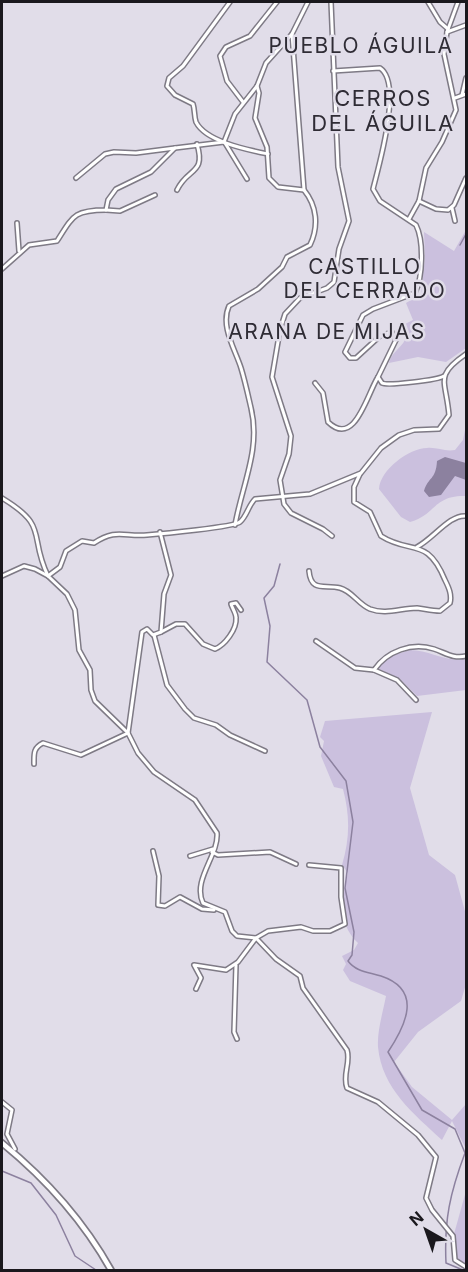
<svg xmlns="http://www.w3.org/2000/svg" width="468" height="1272" font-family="Inter,sans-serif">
<rect width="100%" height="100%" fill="#e1dde9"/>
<!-- green -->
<g fill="#cbc0de">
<path d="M466,230V348L446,362L418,357L389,363C391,353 400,349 405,340L403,325L413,320L406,303L421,294L425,258L424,232L454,251Z"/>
<path d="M466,425V496C433,495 436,515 410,522L401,517L379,489C380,470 409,448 427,448C437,447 445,452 455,450L463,440Z"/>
<path d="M410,650C429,650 448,663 466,659V690L417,696L400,679L379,669V666L391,656Z"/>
<path d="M432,712L410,788L429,855L455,875L466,915V984L461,1001L418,1032L394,1062L412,1087L452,1120L466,1104V1149L452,1121L442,1140C414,1114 382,1089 378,1047C377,1031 383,1012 386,996L350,981L343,970L346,964L342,956L354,950L358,943C337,923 342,898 348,873L342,865C350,838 350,816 343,789L334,787L321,756L324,741L320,737L325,721Z"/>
<path d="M466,1191V1265L456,1258L454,1234Z"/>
</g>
<!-- water -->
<path fill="#8c819f" d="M445,457L466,463V480L455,476L441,495L429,497L424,491C428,477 436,480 437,461Z"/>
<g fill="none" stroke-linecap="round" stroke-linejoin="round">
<!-- stream -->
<g stroke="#8c819f" stroke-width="1.5">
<path d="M460,245L466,234"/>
<path d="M280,564L274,586L264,598L270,626L267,662L307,700L320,747L346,781L353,822L345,888L354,932L352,955L348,961C356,972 369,972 381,976C423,990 406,1025 388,1052L422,1110L455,1129L465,1153C450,1193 444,1220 446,1263L463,1270"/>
<path d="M2,1171L31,1183L56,1215L75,1256L96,1270"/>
</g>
<defs>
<g id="minor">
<path d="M230,2L183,66L169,78L167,86L175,95L193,104C195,110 194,116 196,122C206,142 249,150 268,154"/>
<path d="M331,2L338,167L349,221L339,249L334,282L327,288L300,298L285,314L280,330L272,377L291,436L289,454L280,480L284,504L291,513L323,529L332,536"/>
<path d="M428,2L440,22L448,29"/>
<path d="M447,32L466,25"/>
<path d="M333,71L380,68C403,83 379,165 373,189L380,201L416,225C424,241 423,277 415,293L373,309L363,315L345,352L350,358H356L380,336L392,332L396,340L378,377L382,383C387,386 438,380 444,376"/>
<path d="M257,86L259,93L255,118L267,147L269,178L278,187L304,190"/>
<path d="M462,95L466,78"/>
<path d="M455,98L466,94"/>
<path d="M243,102L227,81L220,56L226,47L250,36L277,2"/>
<path d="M225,143L247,179"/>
<path d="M76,178L105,154L114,152L136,153L175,148"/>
<path d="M177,190C188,167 206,175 197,144"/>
<path d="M419,201L436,209L448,210L454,205L466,178"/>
<path d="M452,208L455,221"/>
<path d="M106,210L120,211L155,195"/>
<path d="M409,219L419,201L426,168L442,142L456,110L444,54L447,32L458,2"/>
<path d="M17,223L19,251"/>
<path d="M2,269L29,245L57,241C73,216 74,210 106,210L108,200L116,189L151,172L175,148L224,142L235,114L257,86L266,63L292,34L308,2"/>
<path d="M315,383L323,393L328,422C355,448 367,394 378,377"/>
<path d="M2,498C50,527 28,535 48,576L60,567L66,551L82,541L94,543C116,528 124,537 147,535C160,534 234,527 240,522C247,516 248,506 255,499L310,494L361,473L381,448L399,435L414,430L439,429L449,415C446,380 434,376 466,354"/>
<path d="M235,525C242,485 261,449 251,408C248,395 245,381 241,368C235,349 220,326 229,306L258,289L282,267L287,257L310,245C319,226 317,206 304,190L292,34"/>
<path d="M417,547C433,539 450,514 466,516"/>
<path d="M309,571C311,593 325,584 340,588C352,591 358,604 370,609C386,615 401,608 417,608C425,609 432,611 440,611L450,603C452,595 449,588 445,580C427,536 411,555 381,536L370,512L354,502V487L360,474"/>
<path d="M2,576L24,566L35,569L48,576L67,594L75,610L79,650L90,670L91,690L95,701L128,733L138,753L154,772L195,800L217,833C219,855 192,880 203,903L225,912L232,931L237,936L256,938L276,959L300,976L303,988L347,1050C351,1063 342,1075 347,1088L378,1102L418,1135L436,1157L426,1198L432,1210L453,1236L455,1260L466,1267"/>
<path d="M161,632L176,624H185L203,644L215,649C225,645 237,629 236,618C236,613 232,608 231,604L236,603L241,610"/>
<path d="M154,635L167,685L185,709L194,718L216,725L230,735L265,751"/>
<path d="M316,641L355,668L374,670C387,651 412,642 434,649C446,653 453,659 466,656"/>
<path d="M374,670L397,680L416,700"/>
<path d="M34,764C34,754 33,748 43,743L81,755L128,733L142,632L147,629L153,635L161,632L164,594L171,575L160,532"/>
<path d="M153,851L159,876L158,905L165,906L180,897L202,909L214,910"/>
<path d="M212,852L218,855L270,852L296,864"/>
<path d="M190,856L213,849"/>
<path d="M236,965L234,1032L237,1039"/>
<path d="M196,989L201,978L194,965L226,970L238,962L256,938L268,931L301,927L313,931H330L345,924L341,897V868L309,865"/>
<path d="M2,1102L12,1110L7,1134L15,1149"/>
</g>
<path id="tertiary" d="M2,1143C46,1179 83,1220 111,1270"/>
</defs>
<!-- minor casing -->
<use href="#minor" stroke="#7e7a85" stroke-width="6"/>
<!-- tertiary casing -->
<use href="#tertiary" stroke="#7e7a85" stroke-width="8"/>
<!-- minor -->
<use href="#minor" stroke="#fff" stroke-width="3"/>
<!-- tertiary -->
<use href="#tertiary" stroke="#fff" stroke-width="4.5"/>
</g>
<g text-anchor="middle" stroke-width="5" stroke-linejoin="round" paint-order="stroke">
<!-- neighbourhood labels -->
<g font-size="21" letter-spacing="1.5" fill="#2f2c35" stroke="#e1dde9">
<text x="361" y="53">PUEBLO ÁGUILA</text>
<text x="365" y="274">CASTILLO<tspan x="365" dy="24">DEL CERRADO</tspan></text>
<text x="327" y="339">ARANA DE MIJAS</text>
</g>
<!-- quarter labels -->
<g font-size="22" letter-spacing="1.5" fill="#2f2c35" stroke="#e1dde9">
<text x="383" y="106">CERROS<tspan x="383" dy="25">DEL ÁGUILA</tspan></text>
</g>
</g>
<!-- border -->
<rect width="468" height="1272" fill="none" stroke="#1a181d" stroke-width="6"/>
<!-- north arrow -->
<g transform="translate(426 1230) rotate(320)" stroke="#e1dde9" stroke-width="4.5" paint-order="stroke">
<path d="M0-4.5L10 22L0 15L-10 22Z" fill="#1a181d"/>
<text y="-9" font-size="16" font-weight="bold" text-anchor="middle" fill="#1a181d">N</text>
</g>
</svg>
